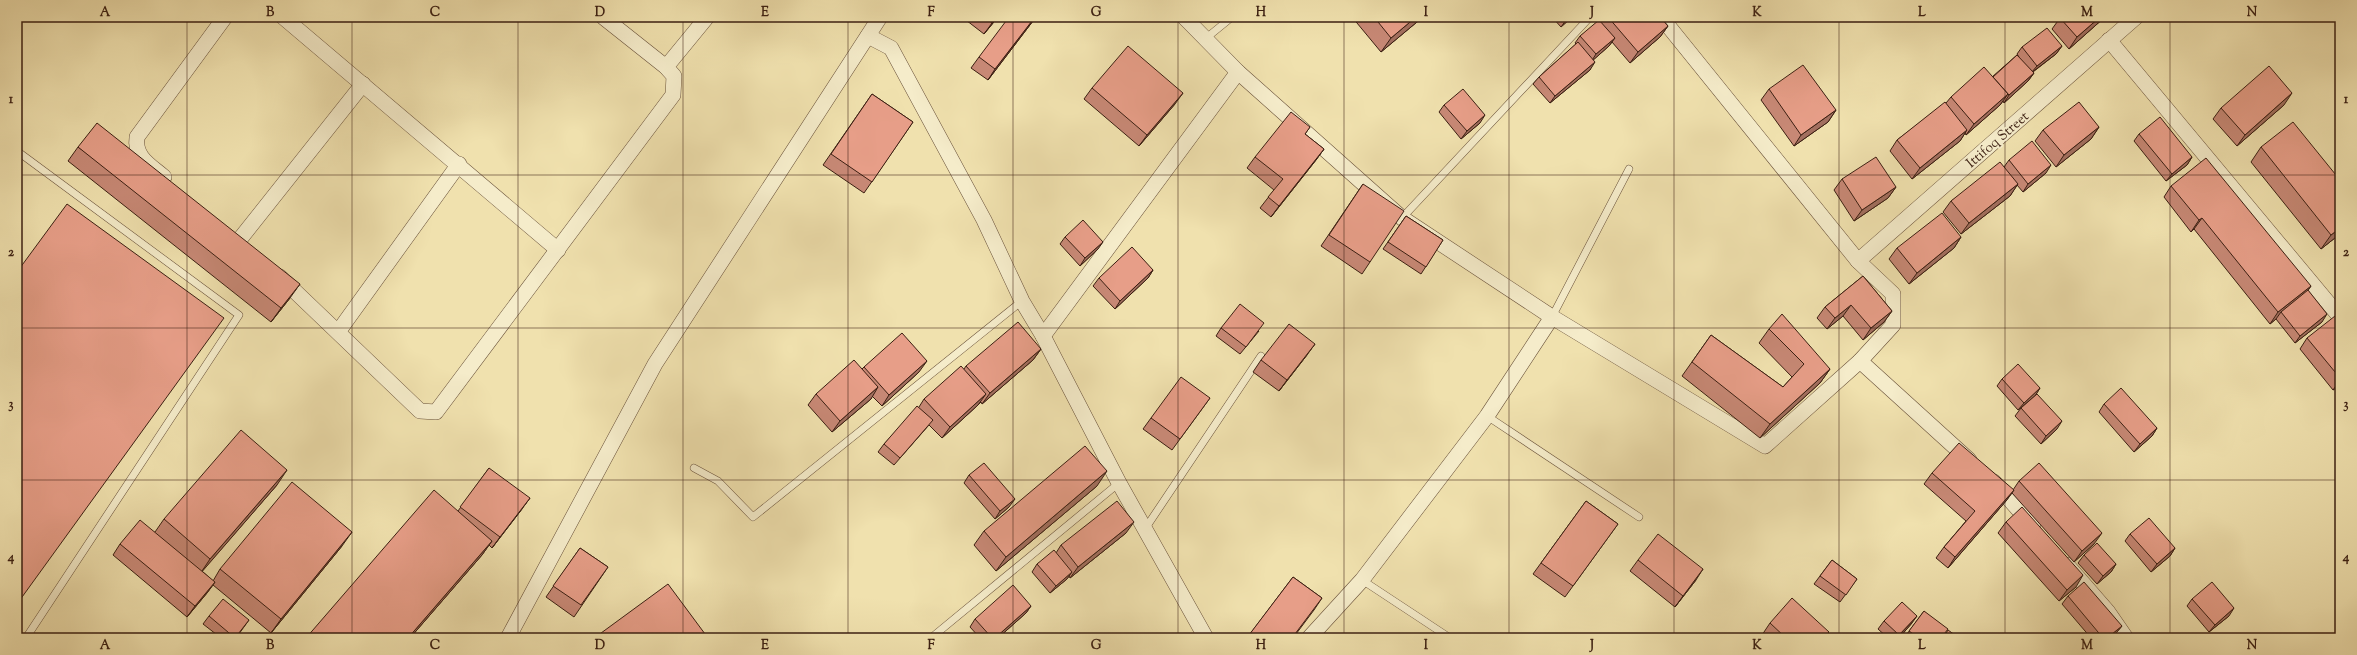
<svg xmlns="http://www.w3.org/2000/svg" width="2357" height="655" font-family="'Sorts Mill Goudy',serif">
<rect width="100%" height="100%" fill="#f0e1ae"/>
<filter id="stains"><feTurbulence type="fractalNoise" baseFrequency=".005" numOctaves="4"/><feColorMatrix values="0 0 0 0 .2 0 0 0 0 .09 0 0 0 0 .02 0 0 0 .5 -.17"/></filter>
<radialGradient id="worn" r=".72"><stop offset=".6" stop-color="#630" stop-opacity="0"/><stop offset="1" stop-color="#630" stop-opacity=".3"/></radialGradient>
<g fill="none" stroke-linecap="round" stroke-linejoin="round">
<defs>
<g id="service">
<path d="M1205,39L1232,17"/>
<path d="M17,151L239,315L26,638"/>
<path d="M1402,218L1590,17"/>
<path d="M1552,317L1629,169"/>
<path d="M1487,416L1639,517"/>
<path d="M694,468L718,481L753,517L1022,301"/>
<path d="M1145,529L1261,356"/>
<path d="M1362,580L1450,638"/>
<path d="M931,638L1119,483"/>
</g>
<g id="minor">
<path d="M283,17L558,250"/>
<path d="M603,17L666,67"/>
<path d="M1661,17L1858,261L1893,294V325L1860,361L1969,460"/>
<path d="M868,36L891,48L984,220L1022,301L1043,336L1119,483L1206,638"/>
<path d="M2109,40L2340,317"/>
<path d="M1238,72L1402,218L1552,317"/>
<path d="M164,177C150,165 134,157 137,137L225,17"/>
<path d="M240,239L363,84"/>
<path d="M1858,261L2136,17"/>
<path d="M280,277L420,411L436,412L673,95L674,76L666,67L707,17"/>
<path d="M338,332L459,164"/>
<path d="M1043,336L1238,72L1184,17"/>
<path d="M1994,482L2033,526"/>
<path d="M2067,565L2108,612L2126,638"/>
<path d="M508,638L655,364L880,17"/>
<path d="M1309,638L1362,580L1487,416L1552,317L1765,446L1860,361"/>
</g>
</defs>
<!-- service casing -->
<use href="#service" stroke="#685039" stroke-width="8"/>
<!-- minor casing -->
<use href="#minor" stroke="#685039" stroke-width="16"/>
<!-- service -->
<use href="#service" stroke="#f5ecca" stroke-width="7"/>
<!-- minor -->
<use href="#minor" stroke="#f5ecca" stroke-width="15"/>
</g>
<!-- wall -->
<g fill="#c78875" stroke="#3b1f12">
<path d="M962,17H998L984,34Z"/>
<path d="M1036,17L988,80L971,68L979,57Z"/>
<path d="M1352,17H1423L1381,52Z"/>
<path d="M1552,17H1572L1561,27Z"/>
<path d="M1604,17H1660L1668,26L1660,37L1630,63L1612,42L1609,46L1593,60L1590,70L1550,103L1533,84L1539,77L1576,44L1575,43L1580,36L1601,22Z"/>
<path d="M2105,17L2069,49L2052,29L2060,18Z"/>
<path d="M2062,46L2056,54L2033,72L2034,73L2028,81L2004,103L2003,101L2000,105L1966,135L1965,133L1960,141L1912,179L1890,151L1897,140L1946,103L1951,97L1992,77L2017,55L2019,57L2017,54L2022,47Z"/>
<path d="M1092,88L1175,104L1139,146L1084,99Z"/>
<path d="M1769,89L1836,110L1828,122L1794,146L1761,100Z"/>
<path d="M872,94L913,122L864,193L823,165Z"/>
<path d="M1444,105L1480,123L1461,139L1439,112Z"/>
<path d="M2284,105L2237,146L2213,119L2221,108Z"/>
<path d="M1310,127L1305,134L1324,149L1316,160L1271,217L1260,208L1274,190L1247,168L1255,157Z"/>
<path d="M2099,127L2091,139L2056,167L2035,141L2043,130Z"/>
<path d="M2139,134L2192,157L2187,165L2166,181L2134,141Z"/>
<path d="M78,147L290,298L271,322L68,161Z"/>
<path d="M2261,147L2340,180V234L2321,249L2251,162Z"/>
<path d="M2009,160L2046,173L2023,192L2017,185L2010,196L1961,234L1943,212L1951,201L2004,167Z"/>
<path d="M1842,179L1896,187L1888,198L1854,221L1834,190Z"/>
<path d="M1363,184L1370,262L1362,274L1321,246Z"/>
<path d="M2171,186L2311,286L2308,290L2322,322L2295,343L2276,319L2270,324L2194,229L2191,232L2164,197Z"/>
<path d="M1406,216L1443,240L1421,274L1383,249Z"/>
<path d="M1065,237L1098,249L1080,266L1060,244Z"/>
<path d="M1961,237L1954,248L1909,284L1889,259L1897,248Z"/>
<path d="M1153,270L1148,278L1115,309L1093,286L1099,278Z"/>
<path d="M1863,276L1892,311L1884,322L1863,340L1843,316L1827,329L1817,318L1825,307Z"/>
<path d="M2340,323V385L2333,390L2300,349L2307,338Z"/>
<path d="M1221,328L1259,331L1240,354L1216,336Z"/>
<path d="M1769,329L1830,369L1820,383L1760,438L1682,376L1711,335L1783,387L1792,377L1759,343Z"/>
<path d="M1041,349L1033,360L982,404L981,402L978,405L942,438L929,425L894,465L878,452L884,444L919,407L924,399L964,369L966,366Z"/>
<path d="M1307,355L1279,391L1253,372L1261,360Z"/>
<path d="M864,367L919,372L882,406L872,396L871,399L832,432L808,405L816,394L862,369Z"/>
<path d="M2002,379L2040,388L2035,396L2057,429L2041,444L2015,416L2021,408L2028,402L2018,410L1997,386Z"/>
<path d="M1210,398L1172,450L1143,429L1151,418Z"/>
<path d="M2104,404L2157,428L2152,436L2134,452L2099,412Z"/>
<path d="M489,468L522,509L492,548L489,545L482,555L410,638H306L458,511Z"/>
<path d="M1932,473L2013,490L2019,481L2094,544L2074,562L2012,493L2006,501L1948,568L1936,558L1944,547L1966,521L1924,484Z"/>
<path d="M969,475L1009,507L995,519L964,483Z"/>
<path d="M277,485L202,571L213,581L220,569L342,546L271,633L213,585L207,593L187,617L113,555L120,544L155,532L164,519Z"/>
<path d="M1097,486L996,571L974,545L984,531Z"/>
<path d="M1586,501L1618,524L1565,597L1533,574Z"/>
<path d="M2006,522L2076,587L2059,601L1998,533Z"/>
<path d="M1126,533L1070,578L1069,576L1067,579L1050,593L1032,572L1037,564L1056,553L1061,545Z"/>
<path d="M2130,534L2175,548L2170,556L2151,572L2125,541Z"/>
<path d="M580,548L608,567L574,617L546,597Z"/>
<path d="M2084,555L2116,564L2111,572L2097,584L2078,563Z"/>
<path d="M1638,560L1696,580L1675,607L1630,571Z"/>
<path d="M1832,560L1857,579L1840,602L1814,584Z"/>
<path d="M1293,577L1322,598L1314,610L1293,638H1247Z"/>
<path d="M2068,596L2122,626L2116,633L2111,638H2091L2062,604Z"/>
<path d="M2192,599L2229,616L2209,632L2187,606Z"/>
<path d="M1031,606L1026,613L998,638H980L970,627L975,619Z"/>
<path d="M1924,611L1942,638H1904Z"/>
<path d="M209,616L249,620L236,638H221L203,624Z"/>
<path d="M1884,621L1912,623L1899,638H1888L1878,629Z"/>
<path d="M1770,623L1825,638H1766L1762,635Z"/>
</g>
<!-- shaded-wall -->
<g fill="#a26f5f" stroke="#3b1f12">
<path d="M997,17H998L984,34L992,23Z"/>
<path d="M1035,17H1036L988,80L995,69Z"/>
<path d="M1416,17H1423L1381,52L1391,38Z"/>
<path d="M1569,17H1572L1561,27L1566,20Z"/>
<path d="M2100,17H2105L2069,49L2077,37Z"/>
<path d="M1668,26L1660,37L1630,63L1638,52Z"/>
<path d="M1615,38L1609,46L1591,62L1596,54Z"/>
<path d="M2062,46L2056,54L2031,73L2037,66Z"/>
<path d="M1595,62L1590,70L1550,103L1555,96Z"/>
<path d="M2034,73L2028,81L2004,103L2009,95Z"/>
<path d="M1183,93L1175,104L1139,146L1147,135Z"/>
<path d="M2292,93L2284,105L2237,146L2245,135Z"/>
<path d="M2008,94L2000,105L1966,135L1974,124Z"/>
<path d="M1836,110L1828,122L1794,146L1801,135Z"/>
<path d="M1485,115L1480,123L1461,139L1467,131Z"/>
<path d="M2099,127L2091,139L2056,167L2064,155Z"/>
<path d="M1967,130L1960,141L1912,179L1920,168Z"/>
<path d="M1324,149L1316,160L1271,217L1279,206Z"/>
<path d="M2192,157L2187,165L2166,181L2172,174Z"/>
<path d="M2051,165L2046,173L2023,192L2028,184Z"/>
<path d="M2018,184L2010,196L1961,234L1969,223Z"/>
<path d="M1896,187L1888,198L1854,221L1862,210Z"/>
<path d="M2202,218L2194,229L2191,232L2199,220Z"/>
<path d="M2340,228V234L2321,249L2331,235Z"/>
<path d="M1961,237L1954,248L1909,284L1917,273Z"/>
<path d="M1103,242L1098,249L1080,266L1085,258Z"/>
<path d="M1153,270L1148,278L1115,309L1120,301Z"/>
<path d="M300,284L290,298L271,322L281,308Z"/>
<path d="M2311,286L2303,298L2281,312L2276,319L2270,324L2278,312Z"/>
<path d="M1851,305L1843,316L1827,329L1835,318Z"/>
<path d="M1892,311L1884,322L1863,340L1871,328Z"/>
<path d="M2327,314L2322,322L2295,343L2300,336Z"/>
<path d="M1315,344L1307,355L1279,391L1287,380Z"/>
<path d="M1041,349L1033,360L982,404L990,393Z"/>
<path d="M927,361L919,372L882,406L889,395Z"/>
<path d="M1830,369L1820,383L1760,438L1770,424Z"/>
<path d="M2340,380V385L2333,390Z"/>
<path d="M878,387L871,399L832,432L840,421Z"/>
<path d="M2040,388L2035,396L2018,410L2024,403Z"/>
<path d="M986,394L978,405L942,438L950,427Z"/>
<path d="M2062,421L2057,429L2041,444L2046,436Z"/>
<path d="M2157,428L2152,436L2134,452L2140,444Z"/>
<path d="M287,470L277,485L200,574L210,559Z"/>
<path d="M1107,471L1097,486L996,571L1006,557Z"/>
<path d="M2014,490L2006,501L1948,568L1955,557Z"/>
<path d="M530,498L522,509L492,548L500,537Z"/>
<path d="M1015,499L1009,507L995,519L1000,511Z"/>
<path d="M1134,522L1126,533L1070,578L1078,567Z"/>
<path d="M352,532L342,546L271,633L281,619Z"/>
<path d="M2102,533L2094,544L2074,562L2082,551Z"/>
<path d="M492,541L482,555L410,638H408Z"/>
<path d="M2175,548L2170,556L2151,572L2157,564Z"/>
<path d="M2116,564L2111,572L2097,584L2103,576Z"/>
<path d="M1703,569L1696,580L1675,607L1683,596Z"/>
<path d="M1072,572L1067,579L1050,593L1056,586Z"/>
<path d="M2083,575L2076,587L2059,601L2067,590Z"/>
<path d="M215,582L207,593L187,617L195,606Z"/>
<path d="M1031,606L1026,613L998,638H995Z"/>
<path d="M2234,608L2229,616L2209,632L2215,625Z"/>
<path d="M1917,616L1912,623L1899,638H1897Z"/>
<path d="M2122,626L2116,633L2111,638H2107Z"/>
</g>
<!-- building -->
<g fill="#e79e88" stroke="#3b1f12">
<path d="M984,17H997L992,23Z"/>
<path d="M1009,17H1035L995,69L979,57Z"/>
<path d="M1374,17H1416L1391,38Z"/>
<path d="M1564,17H1569L1566,20Z"/>
<path d="M1608,17H1660L1668,26L1638,52Z"/>
<path d="M2061,17H2100L2077,37L2060,18Z"/>
<path d="M1599,20L1615,38L1596,54L1580,36Z"/>
<path d="M2047,28L2062,46L2037,66L2022,47Z"/>
<path d="M1578,42L1595,62L1555,96L1539,77Z"/>
<path d="M1128,46L1183,93L1147,135L1092,88Z"/>
<path d="M2017,55L2034,73L2009,95L1993,77Z"/>
<path d="M1803,65L1836,110L1801,135L1769,89Z"/>
<path d="M2269,66L2292,93L2245,135L2221,108Z"/>
<path d="M1984,67L2008,94L1974,124L1951,97Z"/>
<path d="M1463,89L1485,115L1467,131L1444,105Z"/>
<path d="M872,94L913,122L872,182L831,154Z"/>
<path d="M1945,102L1967,130L1920,168L1897,140Z"/>
<path d="M2079,102L2099,127L2064,155L2043,130Z"/>
<path d="M1291,112L1310,127L1305,134L1324,149L1279,206L1268,197L1283,179L1255,157Z"/>
<path d="M2160,117L2192,157L2172,174L2139,134Z"/>
<path d="M2293,122L2340,180V228L2331,235L2261,147Z"/>
<path d="M97,123L300,284L281,308L78,147Z"/>
<path d="M2032,141L2051,165L2028,184L2009,160Z"/>
<path d="M1876,157L1896,187L1862,210L1842,179Z"/>
<path d="M2206,158L2311,286L2278,312L2202,218L2199,220L2171,186Z"/>
<path d="M2000,162L2018,184L1969,223L1951,201Z"/>
<path d="M1363,184L1404,211L1370,262L1329,235Z"/>
<path d="M67,204L224,318L17,604V272Z"/>
<path d="M1942,213L1961,237L1917,273L1897,248Z"/>
<path d="M1406,216L1443,240L1426,267L1388,242Z"/>
<path d="M1083,220L1103,242L1085,258L1065,237Z"/>
<path d="M1132,247L1153,270L1120,301L1099,278Z"/>
<path d="M1863,276L1892,311L1871,328L1851,305L1835,318L1825,307Z"/>
<path d="M2308,290L2327,314L2300,336L2281,312Z"/>
<path d="M1240,304L1264,323L1246,347L1221,328Z"/>
<path d="M1782,314L1830,369L1770,424L1692,362L1711,335L1783,387L1804,364L1769,329Z"/>
<path d="M2335,316L2340,323V378L2307,338Z"/>
<path d="M1018,322L1041,349L990,393L966,366Z"/>
<path d="M1289,324L1315,344L1287,380L1261,360Z"/>
<path d="M902,333L927,361L889,395L864,367Z"/>
<path d="M854,360L878,387L840,421L816,394Z"/>
<path d="M2018,364L2040,388L2024,403L2002,379Z"/>
<path d="M961,366L986,394L950,427L924,399Z"/>
<path d="M1181,377L1210,398L1180,439L1151,418Z"/>
<path d="M2121,388L2157,428L2140,444L2104,404Z"/>
<path d="M2037,394L2062,421L2046,436L2021,408Z"/>
<path d="M917,406L933,420L900,458L884,444Z"/>
<path d="M241,430L287,470L210,559L164,519Z"/>
<path d="M1959,443L2014,490L1955,557L1944,547L1975,511L1932,473Z"/>
<path d="M1085,446L1107,471L1006,557L984,531Z"/>
<path d="M984,463L1015,499L1000,511L969,475Z"/>
<path d="M2039,463L2102,533L2082,551L2019,481Z"/>
<path d="M489,468L530,498L500,537L460,507Z"/>
<path d="M292,482L352,532L281,619L220,569Z"/>
<path d="M434,490L492,541L408,638H306Z"/>
<path d="M1117,501L1134,522L1078,567L1061,545Z"/>
<path d="M1586,501L1618,524L1573,586L1541,563Z"/>
<path d="M2022,507L2083,575L2067,590L2006,522Z"/>
<path d="M2149,518L2175,548L2157,564L2130,534Z"/>
<path d="M140,520L215,582L195,606L120,544Z"/>
<path d="M1658,534L1703,569L1683,596L1638,560Z"/>
<path d="M2097,543L2116,564L2103,576L2084,555Z"/>
<path d="M580,548L608,567L581,605L553,586Z"/>
<path d="M1054,550L1072,572L1056,586L1037,564Z"/>
<path d="M1832,560L1857,579L1846,595L1820,576Z"/>
<path d="M1293,577L1322,598L1292,638H1253L1249,635Z"/>
<path d="M2084,582L2122,626L2107,638H2103L2068,596Z"/>
<path d="M2212,582L2234,608L2215,625L2192,599Z"/>
<path d="M668,584L708,638H599L597,636Z"/>
<path d="M1013,585L1031,606L995,638H992L975,619Z"/>
<path d="M1792,598L1829,632L1824,638H1786L1770,623Z"/>
<path d="M223,599L249,620L235,638L209,616Z"/>
<path d="M1902,602L1917,616L1899,635L1884,621Z"/>
<path d="M1924,611L1948,629L1941,638H1919L1909,631Z"/>
<path d="M1948,630L1959,638H1943Z"/>
<path d="M79,634L84,638H76Z"/>
</g>
<!-- grid -->
<path fill="none" stroke="#3b1f12" stroke-width="1" stroke-opacity="0.55" d="M187,17V638M352,17V638M518,17V638M683,17V638M848,17V638M1013,17V638M1178,17V638M1344,17V638M1509,17V638M1674,17V638M1839,17V638M2005,17V638M2170,17V638M17,175H2340M17,328H2340M17,480H2340"/>
<g text-anchor="middle" stroke-width="3.5" stroke-linejoin="round" paint-order="stroke">
<!-- street labels -->
<g font-size="14" fill="#3b1f12" stroke="#f5ecca">
<text transform="translate(1997 139) rotate(-41)" y="5">Ittifoq Street</text>
</g>
</g>
<!-- margin -->
<rect width="2357" height="655" fill="none" stroke="#f0e1ae" stroke-width="44"/>
<rect x="22" y="22" width="2313" height="611" fill="none" stroke="#3b1f12" stroke-width="1.5"/>
<g font-size="13" text-anchor="middle" font-weight="bold" fill="#3b1f12">
<text x="105" y="16">A</text>
<text x="270" y="16">B</text>
<text x="435" y="16">C</text>
<text x="600" y="16">D</text>
<text x="765" y="16">E</text>
<text x="931" y="16">F</text>
<text x="1096" y="16">G</text>
<text x="1261" y="16">H</text>
<text x="1426" y="16">I</text>
<text x="1592" y="16">J</text>
<text x="1757" y="16">K</text>
<text x="1922" y="16">L</text>
<text x="2087" y="16">M</text>
<text x="2252" y="16">N</text>
<text x="11" y="103">1</text>
<text x="2346" y="103">1</text>
<text x="11" y="256">2</text>
<text x="2346" y="256">2</text>
<text x="11" y="408">3</text>
<text x="2346" y="408">3</text>
<text x="11" y="561">4</text>
<text x="2346" y="561">4</text>
<text x="105" y="649">A</text>
<text x="270" y="649">B</text>
<text x="435" y="649">C</text>
<text x="600" y="649">D</text>
<text x="765" y="649">E</text>
<text x="931" y="649">F</text>
<text x="1096" y="649">G</text>
<text x="1261" y="649">H</text>
<text x="1426" y="649">I</text>
<text x="1592" y="649">J</text>
<text x="1757" y="649">K</text>
<text x="1922" y="649">L</text>
<text x="2087" y="649">M</text>
<text x="2252" y="649">N</text>
</g>
<rect width="100%" height="100%" filter="url(#stains)"/>
<rect width="100%" height="100%" fill="url(#worn)"/>
</svg>
